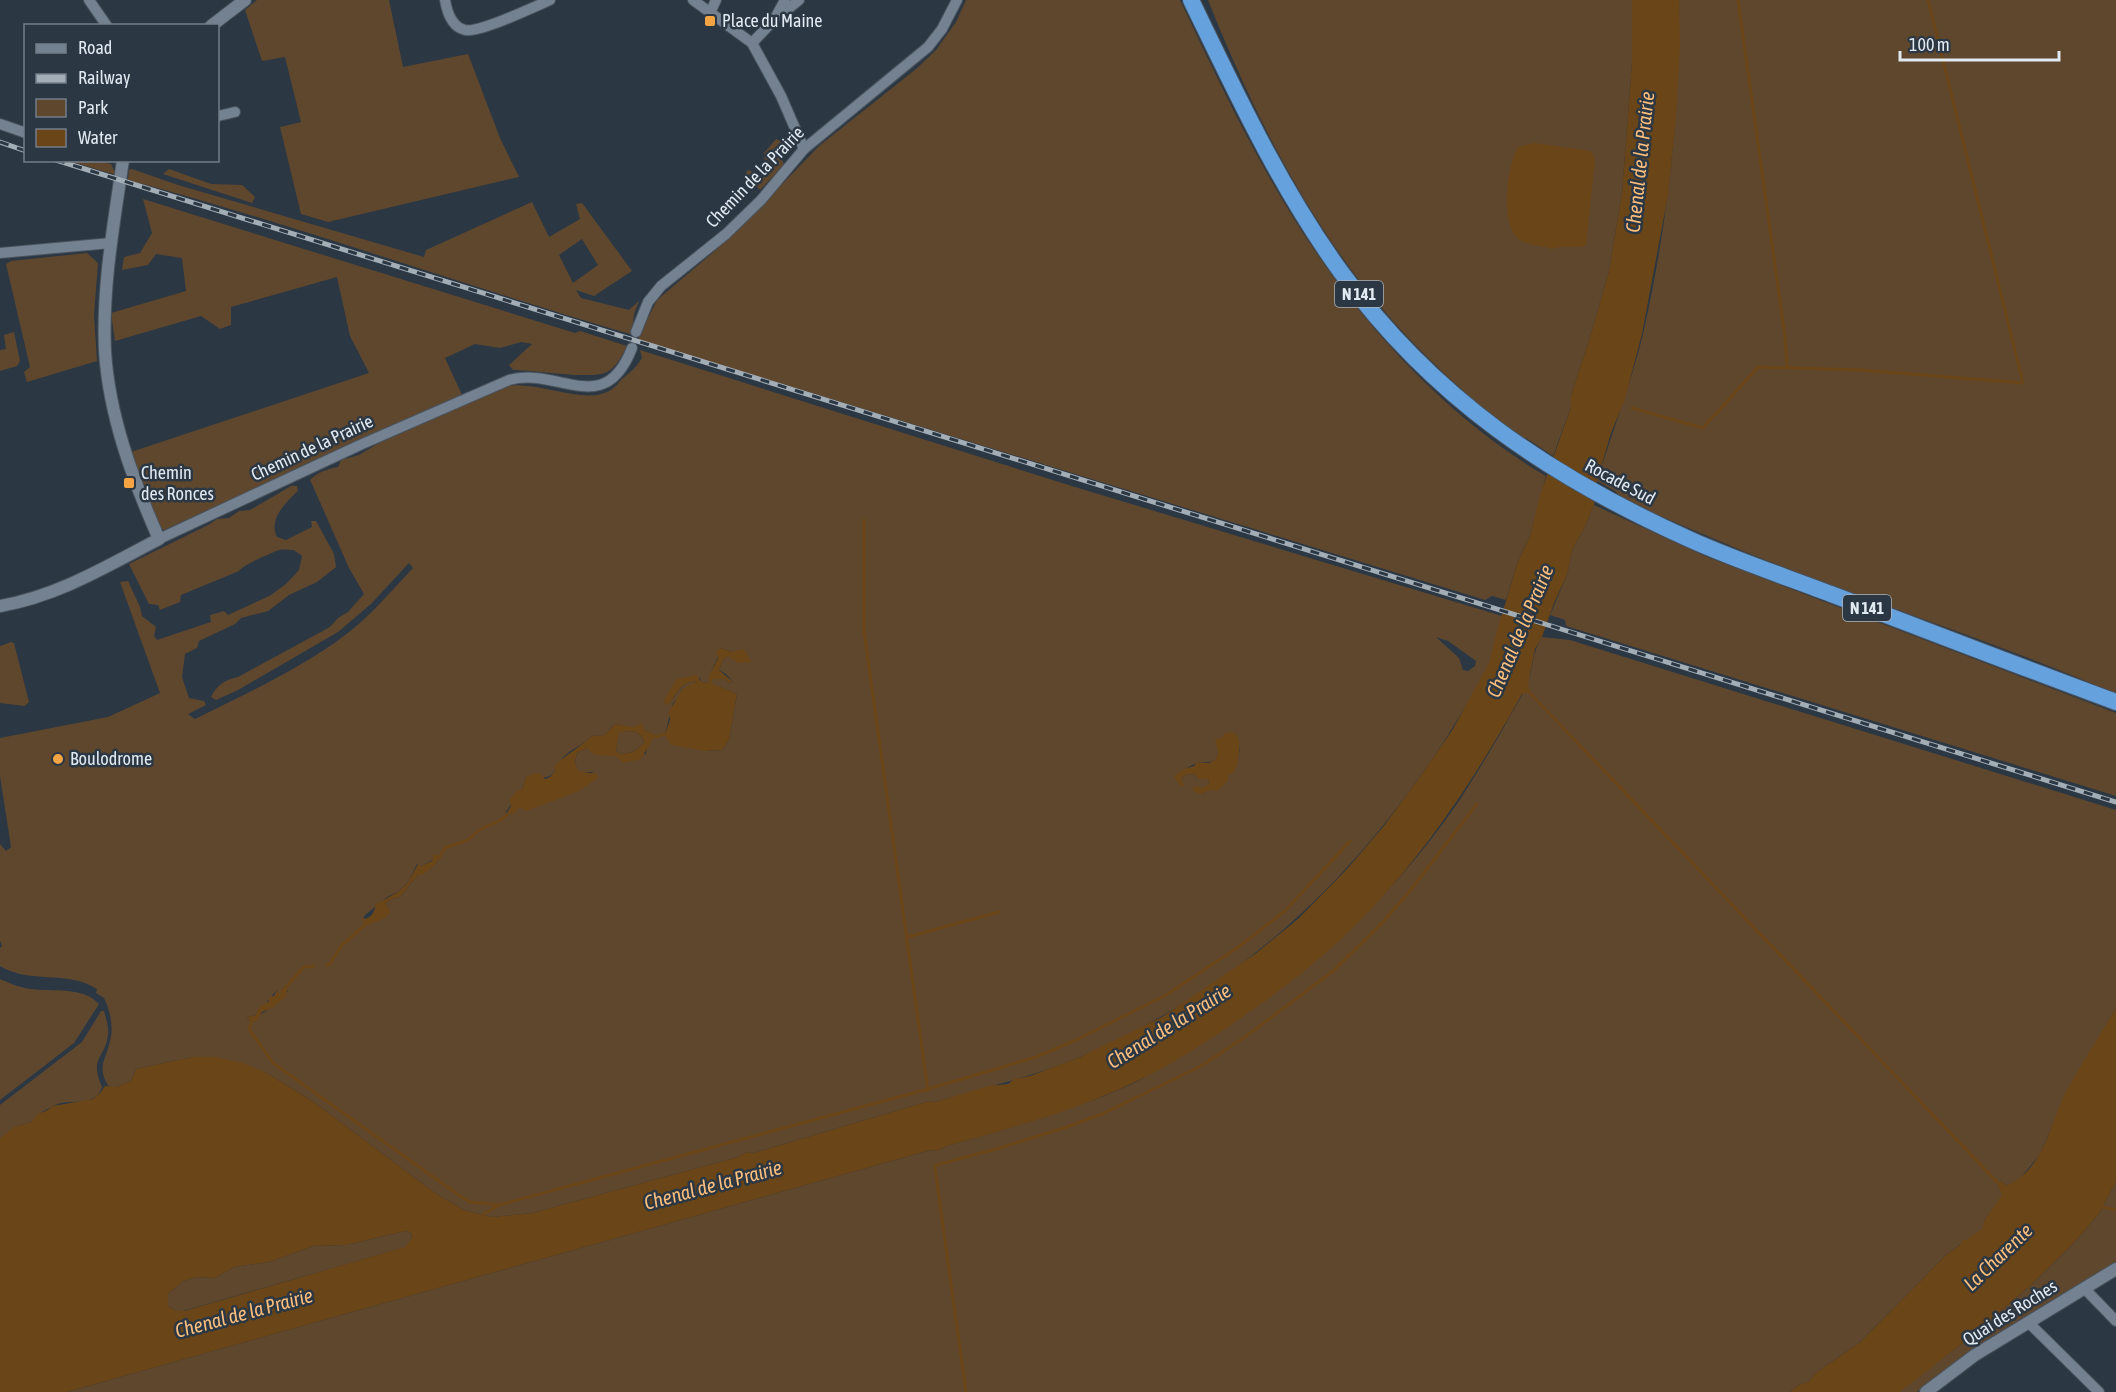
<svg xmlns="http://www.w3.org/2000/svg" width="2116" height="1392" font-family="'Asap Condensed',sans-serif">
<rect width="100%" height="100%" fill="#2b3743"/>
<!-- green -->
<g fill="#5f472e" fill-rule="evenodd">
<path d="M257,0H389L403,67L468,54L500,138L519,177L328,222L301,214L280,127L301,122L285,57L262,61L245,10Z"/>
<path d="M966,0H1180C1208,59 1236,118 1268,175C1333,292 1430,408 1546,476L1530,536L1517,564L1506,600L1492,596L1485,600L639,340V336L657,300L730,238L819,146L916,69L936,50L956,22Z"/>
<path d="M1208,0H1632V63L1622,193L1609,271L1590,337L1571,395V407L1553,456L1526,438L1523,440C1455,388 1391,327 1342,257C1286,178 1244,90 1208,0Z"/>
<path d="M1679,0H2116V694C2020,652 1921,619 1822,582C1755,557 1690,529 1624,500L1615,491L1597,481C1612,432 1631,384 1643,334C1668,224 1680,112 1679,0Z"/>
<path d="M776,139L783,142L779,151L784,165L760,190L745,174L748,170L756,173L765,164L764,153Z"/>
<path d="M69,161H96L111,164L116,175Z"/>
<path d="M132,169L178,185L424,257L426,250L532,202L549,237L580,219L576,204L582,203L632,271L594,296L576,290L581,298L629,310L639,301L634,314L632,332L630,334C462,285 297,225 128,180L129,170ZM582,239L598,265L573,283L559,255Z"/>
<path d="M169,169L211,184L242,185L255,197L252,203L163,174Z"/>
<path d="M143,199L575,333L580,331L627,346C622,355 617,367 607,372C591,380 535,370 513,370L509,365L532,344L521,342L500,348L475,344L445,358L462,395L164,530L157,525L131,452L369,373L350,336L337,277L231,307V325L220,329L201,316L115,341L111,313L186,291L182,258L156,254L148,265L122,270L124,257L140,253L152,233Z"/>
<path d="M87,253L98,263L94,315L97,361L27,382L24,372L30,367L6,264L11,261Z"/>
<path d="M14,332L20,361L17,366L0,371V350L6,349L4,335Z"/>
<path d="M640,350L1075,487L1502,616C1497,631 1495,649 1489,664C1485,674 1479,683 1474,692C1460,716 1446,739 1431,761C1340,894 1230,992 1082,1056C1034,1077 985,1087 935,1102L929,1101L754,1153L747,1152L738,1157L532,1213L492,1217L464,1210L435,1193L311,1100L265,1072L192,1057L136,1069L131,1081L116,1087H109C96,1067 106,1060 110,1041C114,1026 110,1011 104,998L96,993L97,989C66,969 31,985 0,966V948L2,946L0,941V844L6,851L11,847L0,776V738L108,717L160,693L120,582L128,581L140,607L142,616L156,627L154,636L157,640L211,622L210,615L224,611L228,615L271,595L286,584L299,570L302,556L294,550C290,550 283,549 279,550C271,553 243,565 239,571L181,595L180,602L160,610L158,605L149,604L129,564L210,524L217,519L229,518L239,511L250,510L291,486H297L298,491C286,502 268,519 277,537L286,540L312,527L311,521H316L334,554L336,567L317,582L289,595L268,611L241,618L235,624L199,641L197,648L185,654L182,677L189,698L204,701L206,705L188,714L195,719C245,694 298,670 344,636C370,617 391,591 413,568L409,563L371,604L338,632L238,690L216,700L211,697C218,684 225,680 238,677L330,627L338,618L348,612L364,594L349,568L312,484L310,480C318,472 327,469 338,467L341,460L359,455L377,444L507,386C539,381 584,405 609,391C615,388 619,382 623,378C632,371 636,367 642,358ZM1436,637L1448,641L1476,661L1475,666L1468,671L1463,670L1459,658ZM721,648L732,652L747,653L750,662L728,656L723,660L719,670L726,674L733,682L730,683L723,679H712L710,683L737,694L729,740L722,750L705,751L665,734L673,703L697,680C681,683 677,693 669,705L677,679L700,678L701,682L709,683C709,671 718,660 721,648ZM615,724L644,730L658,736C650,740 647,745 646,754L616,756L587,748L577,753L575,762L578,772H593L577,792L519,806L505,813L522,789L526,777C564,780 547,771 568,753C576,747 585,743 592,736L604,735ZM1235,732C1249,761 1227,783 1202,794V789L1209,784L1208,778L1198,779L1195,775L1188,774L1184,776L1182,780L1175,776C1183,771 1192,763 1202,762C1209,762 1210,763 1216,759L1218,752ZM440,856L436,864L418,875L400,897L392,899L386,903L388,908L364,926V916L387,897L398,892L409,881L417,864L421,866ZM277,990L279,994L283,991H288C284,1001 260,1014 250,1022L247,1017L256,1015Z"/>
<path d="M1594,505L1707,557L2116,713V796L1566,626L1565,620L1550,615L1567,575L1573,548L1585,527Z"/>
<path d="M1542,637L1570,640L2116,810V1008L2067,1091L2040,1154L2019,1180L2007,1185L2000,1181L1997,1185L2003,1195L1985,1219L1983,1229L1948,1253L1859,1343L1817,1372L1808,1382L1798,1385L1790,1392H67L931,1150L937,1151L947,1146C1010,1128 1073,1111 1132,1084C1149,1076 1166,1063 1183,1054C1293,990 1389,904 1461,798C1478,771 1495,744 1510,716C1516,706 1523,695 1527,684C1534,667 1531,655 1542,637Z"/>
<path d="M11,642L14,643L29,702L25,706L0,703V646Z"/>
<path d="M626,731L636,732L643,738L644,743L633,752L621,754L616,751L619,732Z"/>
<path d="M0,979C9,983 21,988 31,989C53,992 83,986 99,1004L74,1043L0,1100Z"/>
<path d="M101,1011H104C106,1019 109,1027 108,1035C105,1059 89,1057 102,1087C96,1106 76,1100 61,1103C56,1104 44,1111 40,1113C37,1115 36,1118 34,1120C29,1124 21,1124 16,1127C10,1129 6,1135 0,1138V1105L82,1042Z"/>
<path d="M2116,1182V1262L1972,1351L1917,1392H1899L1964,1342L2031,1285L2072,1245L2098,1215Z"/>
<path d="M406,1231L411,1233L412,1238L406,1247L183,1311H176L168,1306V1294L183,1281L197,1277L215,1278L234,1267L269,1262L314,1246L346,1245Z"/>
</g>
<!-- water -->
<g fill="#6a4518" fill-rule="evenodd">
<path d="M1632,0H1679L1680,47L1676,117L1668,195L1642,334L1625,399L1611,433L1597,481L1594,505L1585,527L1573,548L1567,575L1554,603L1542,637L1535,649L1528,684L1530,692L1522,694C1470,788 1409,879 1328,951C1300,976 1269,999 1238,1020C1204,1044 1169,1066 1133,1083C1073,1112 1010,1128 947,1146L937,1151L931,1150L67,1392H0V1138L14,1127L31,1122L39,1113L46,1111L53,1106L93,1099L100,1093L105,1086L116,1087L131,1081L136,1069L192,1057H215L243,1063L265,1072L311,1100L435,1193L464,1210L492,1217L532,1213L738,1157L747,1152L754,1153L929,1101L935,1102L988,1086L1008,1084L1014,1079L1030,1076L1080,1057L1162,1017L1255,954L1298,919L1347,869L1383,827L1417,781L1453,729L1489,663L1497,631L1517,564L1530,536L1540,495L1571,407V395L1590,337L1609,271L1622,193L1632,63ZM406,1231L411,1233L412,1238L405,1247L184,1311H176L168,1306V1294L183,1281L197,1277L215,1278L234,1267L269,1262L314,1246L346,1245Z"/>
<path d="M1534,143L1591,151L1595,159L1586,246C1575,248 1562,245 1552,249C1542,245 1529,246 1520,240C1499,227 1507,165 1518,147Z"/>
<path d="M721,648L732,652L742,649L747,653L751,662L738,663L728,656L723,660L719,670L733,682L730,683L723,679H713L711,683L737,694L729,740L722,750L705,751L671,745L665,734L670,720L669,711L683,689L697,681C681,682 677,693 669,705L664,703L665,698L677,679L697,675L701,682L709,683V676L718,658L716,651Z"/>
<path d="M643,723L644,730L659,736L653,739L641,759L623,763L616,756L594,755L587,748L577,753L575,762L578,771L597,774L598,778L577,792L526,811L519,807L515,813L505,816L511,806L510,799L517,791L522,789L526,777L535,773L541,774L545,779L550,777L555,771L554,766C566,755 580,747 592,736L604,735L615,724L633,727ZM626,731L636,732L643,738L644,743L633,752L621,754L616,751L619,733Z"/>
<path d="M1235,732L1239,740V754L1237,766L1233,773L1228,776V781L1217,791L1211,790L1202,794L1197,793L1192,789L1198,786L1202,788L1209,784L1208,779H1198L1195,775L1188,774L1184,776L1182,780L1184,786H1180L1174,776L1184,769L1194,766L1197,762L1209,763L1216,759L1218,752L1215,740L1221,738L1225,733Z"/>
<path d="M434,854L440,856L436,864L422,875H418L400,897L392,899L386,903L390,913L383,919L364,926L363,919C372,918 374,912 376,904L398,892L409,881L418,864L421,866L432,861Z"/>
<path d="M287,988V995L274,1007L262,1012L257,1021L250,1022L247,1017L256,1015L259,1007L269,1001V997L274,996L277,990L279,994L283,989Z"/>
<path d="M2116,1008V1182L2098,1215L2072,1245L2031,1285L1964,1342L1900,1392H1790L1798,1385L1808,1382L1817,1372L1859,1343L1948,1253L1960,1245L1963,1240H1966L1982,1229L1985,1219L2002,1195L1997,1185L2000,1181L2007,1185C2045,1170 2050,1120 2068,1088C2083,1061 2100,1035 2116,1008Z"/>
</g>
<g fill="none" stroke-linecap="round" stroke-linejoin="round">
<!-- stream -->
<g stroke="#6a4518" stroke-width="3">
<path d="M1738,0L1785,337L1787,367"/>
<path d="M1632,408L1703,428L1758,367L1861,370L2023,383L1928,0"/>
<path d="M864,520V631L928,1091"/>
<path d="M1527,690L1999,1184"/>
<path d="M656,737L665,734"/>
<path d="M439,858L445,848L468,840L479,830L501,820L507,815"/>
<path d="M907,937L999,912"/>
<path d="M327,965H329L342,945L365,925"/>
<path d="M277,997L304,967L314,966"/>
<path d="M252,1019L249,1029L273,1063L460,1196L470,1202L499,1205"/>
<path d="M2102,1207L2116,1210"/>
<path d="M482,1217L484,1214L499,1205L928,1089L1036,1057L1074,1041L1166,995L1237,948L1285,911L1350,841"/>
<path d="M966,1392L935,1168L936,1165L996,1149L1064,1128L1102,1114L1201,1066L1245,1037L1333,971L1382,923L1409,892L1477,804"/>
</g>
<defs>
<g id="minor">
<path d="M89,0L107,26"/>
<path d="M445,0C447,12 452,27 465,30C479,33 534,7 550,0"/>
<path d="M693,0L752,43L781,96L804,149"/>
<path d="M710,13L716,0"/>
<path d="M782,14L799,0"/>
<path d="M752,43L774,20L785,0"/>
<path d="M218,116L235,112"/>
<path d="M0,124L26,133"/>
<path d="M0,253L111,243"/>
<path d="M636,332L648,302L661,286L726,234L761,200L804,149L928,47L942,29L957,0"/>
<path d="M159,539L360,445L509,380C559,366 604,420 632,348"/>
<path d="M2084,1288L2116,1321"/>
<path d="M2028,1322L2099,1392"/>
</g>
<g id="tertiary">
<path d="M211,26L245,0"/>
<path d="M0,606C58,596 107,566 159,539C133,480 109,416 105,351C102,287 114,223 123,160"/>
<path d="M1926,1392L1975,1355L2116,1269"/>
</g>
<path id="trunk" d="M1191,0C1236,93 1280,188 1341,272C1433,398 1549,476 1689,539C1735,560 1784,576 1831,594C1926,630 2021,667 2116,702"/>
</defs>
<!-- minor casing -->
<use href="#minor" stroke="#49535e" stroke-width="12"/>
<!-- tertiary casing -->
<use href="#tertiary" stroke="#49535e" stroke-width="14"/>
<!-- trunk casing -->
<use href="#trunk" stroke="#49535e" stroke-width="18"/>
<!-- minor -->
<use href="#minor" stroke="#748190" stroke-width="10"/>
<!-- tertiary -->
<use href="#tertiary" stroke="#748190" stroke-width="12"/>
<!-- trunk -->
<use href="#trunk" stroke="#65a1dd" stroke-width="16"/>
<defs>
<g id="rail">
<path d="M0,142L26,151"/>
<path d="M56,160L2116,802"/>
</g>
</defs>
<!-- rail casing -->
<use href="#rail" stroke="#a3adb6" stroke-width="5"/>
<!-- rail -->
<use href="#rail" stroke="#2b3743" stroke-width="3" stroke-dasharray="9" stroke-linecap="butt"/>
</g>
<!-- markers -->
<g fill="#f4a443" stroke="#2b3743" stroke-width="2">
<rect x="704" y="15" width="12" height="12" rx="3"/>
<rect x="123" y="477" width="12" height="12" rx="3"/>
<circle cx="58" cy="759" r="6"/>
</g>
<g text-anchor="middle" stroke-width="5" stroke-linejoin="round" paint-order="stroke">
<!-- shield labels -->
<g fill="#2b3743" stroke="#aab4bd" stroke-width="1.5">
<rect x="1335" y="281" width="48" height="26" rx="4.5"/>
<rect x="1843" y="595" width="48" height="26" rx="4.5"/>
</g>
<g font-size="16" font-weight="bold" fill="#e1e9f1">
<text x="1359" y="300">N 141</text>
<text x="1867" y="614">N 141</text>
</g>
<!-- poi labels -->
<g font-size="18" fill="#e1e9f1" stroke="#2b3743" text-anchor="start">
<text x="722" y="27">Place du Maine</text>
<text x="141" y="479">Chemin<tspan x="141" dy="21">des Ronces</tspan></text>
<text x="70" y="765">Boulodrome</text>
</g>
<!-- street labels -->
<g font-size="18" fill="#e1e9f1" stroke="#2b3743">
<text transform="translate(755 177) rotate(-46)" y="6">Chemin de la Prairie</text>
<text transform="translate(312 448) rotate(-25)" y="6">Chemin de la Prairie</text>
<text transform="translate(1620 482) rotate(28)" y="6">Rocade Sud</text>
<text transform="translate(2010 1313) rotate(-32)" y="6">Quai des Roches</text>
</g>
<!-- water labels -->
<g font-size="20" font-style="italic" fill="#fbbe7d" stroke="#2b3743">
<text transform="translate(1640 162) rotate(-84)" y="7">Chenal de la Prairie</text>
<text transform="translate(1520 631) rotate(-67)" y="7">Chenal de la Prairie</text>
<text transform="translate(1169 1026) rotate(-32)" y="7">Chenal de la Prairie</text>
<text transform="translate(713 1185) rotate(-15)" y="7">Chenal de la Prairie</text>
<text transform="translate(1998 1257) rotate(-44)" y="7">La Charente</text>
<text transform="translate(244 1313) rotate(-15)" y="7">Chenal de la Prairie</text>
</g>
</g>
<!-- legend -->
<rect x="24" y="24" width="195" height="138" fill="#2b3743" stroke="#747e89" stroke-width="1.5"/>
<rect x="36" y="44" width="30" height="9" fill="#748190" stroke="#747e89" stroke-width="1.5"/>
<text x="78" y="54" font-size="18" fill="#e1e9f1">Road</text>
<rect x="36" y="74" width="30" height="9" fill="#a3adb6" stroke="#747e89" stroke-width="1.5"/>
<text x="78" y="84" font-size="18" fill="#e1e9f1">Railway</text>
<rect x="36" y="99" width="30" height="18" fill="#5f472e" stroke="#747e89" stroke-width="1.5"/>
<text x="78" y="114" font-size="18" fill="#e1e9f1">Park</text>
<rect x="36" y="129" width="30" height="18" fill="#6a4518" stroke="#747e89" stroke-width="1.5"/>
<text x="78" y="144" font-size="18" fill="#e1e9f1">Water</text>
<!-- scale -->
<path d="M1900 51v9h159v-9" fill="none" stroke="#e1e9f1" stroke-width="3"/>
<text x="1909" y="51" font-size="18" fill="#e1e9f1" stroke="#2b3743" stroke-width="4.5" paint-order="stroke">100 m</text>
</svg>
